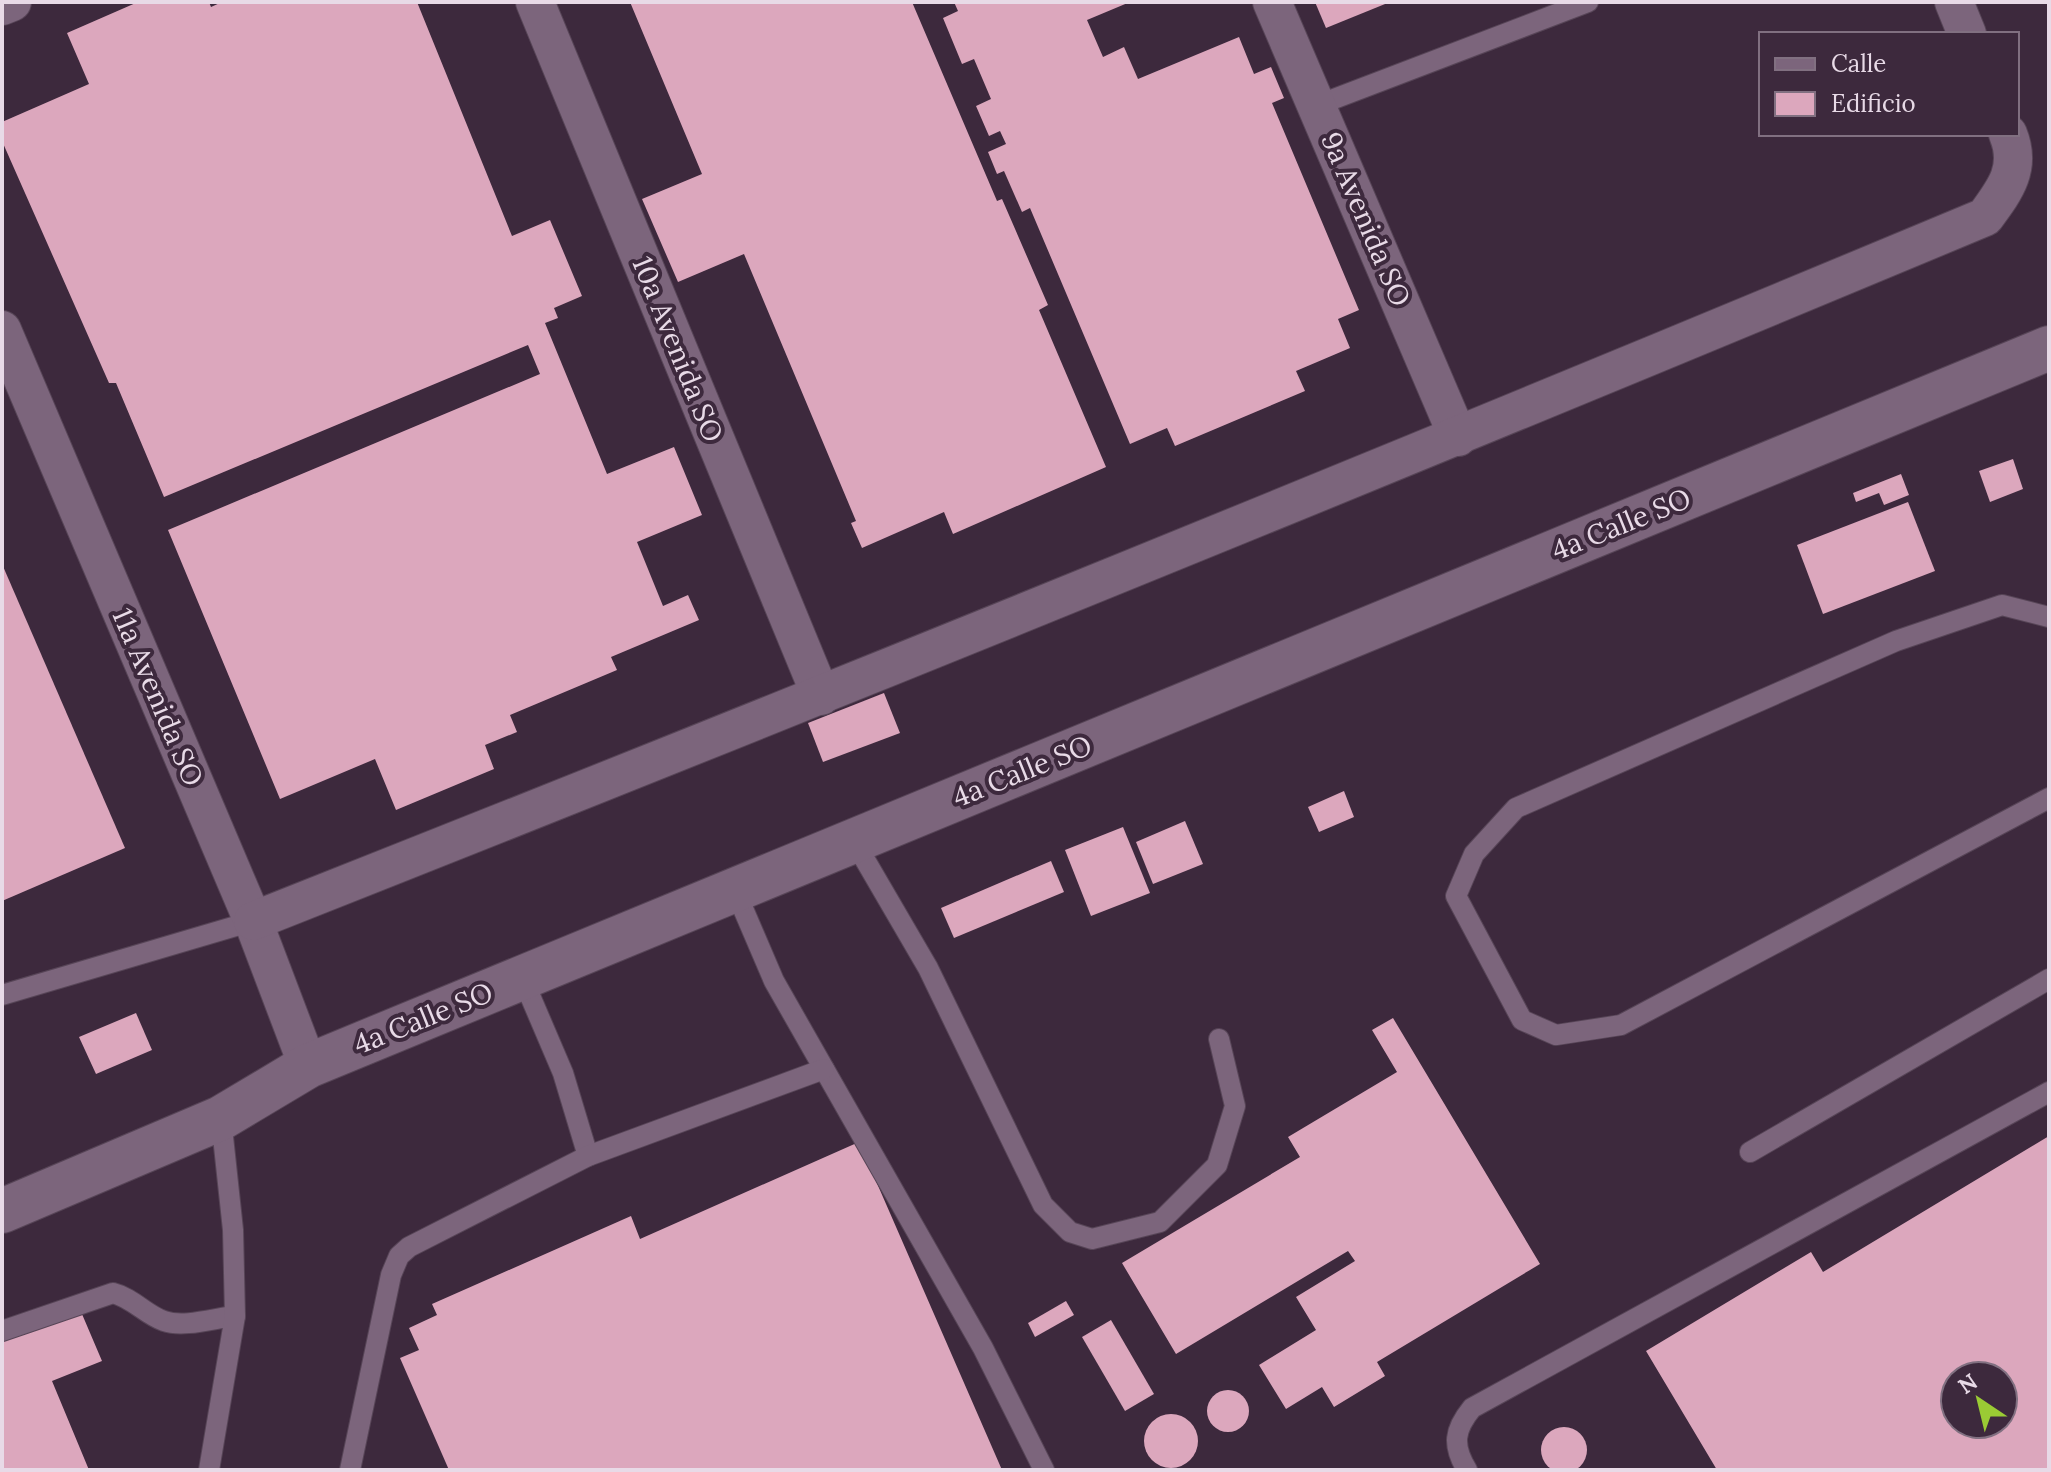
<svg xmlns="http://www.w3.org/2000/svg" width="2051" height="1472" font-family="Lora,serif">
<rect width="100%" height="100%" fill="#3d293d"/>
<!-- building -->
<g fill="#dca7bd" fill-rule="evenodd">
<path d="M138,2H209L211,7L222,2H417L512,236L550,220L582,296L554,308L558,318L545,323L607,474L674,447L702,515L637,542L663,606L688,595L699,620L611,657L617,670L510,715L517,732L485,745L494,769L396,810L375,759L280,799L168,530L540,374L528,345L164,497L116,383H109L2,141V122L89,84L67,33Z"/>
<path d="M630,2H912L997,201L1002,199L1048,305L1039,310L1106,467L953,534L944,512L862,548L851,523L856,521L744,254L678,282L642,199L702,174Z"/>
<path d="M954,2H1130L1087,20L1103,57L1124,47L1138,79L1239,37L1254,74L1271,67L1284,98L1272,103L1359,310L1338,319L1350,348L1296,371L1305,391L1175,446L1167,428L1130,444L1030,208L1022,212L1004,171L997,174L988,152L1006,144L1000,131L989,136L976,106L991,99L974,59L962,64L943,18L958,11Z"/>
<path d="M1315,2H1390L1326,28Z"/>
<path d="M2013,459L2023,489L1990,502L1979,471Z"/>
<path d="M1901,474L1909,495L1884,505L1879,493L1856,502L1853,493Z"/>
<path d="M1908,502L1935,571L1823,614L1797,545Z"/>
<path d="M2,564L125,848L2,901Z"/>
<path d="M884,693L900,733L823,762L808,723Z"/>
<path d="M1344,791L1354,817L1319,832L1308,807Z"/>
<path d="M1185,821L1203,864L1153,884L1136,842Z"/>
<path d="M1123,827L1150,893L1091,916L1065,850Z"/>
<path d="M1051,861L1064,892L954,938L941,908Z"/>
<path d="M136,1013L152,1050L96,1074L79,1037Z"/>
<path d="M1393,1018L1540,1264L1377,1362L1385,1376L1334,1407L1322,1387L1286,1409L1259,1365L1316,1330L1296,1297L1355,1261L1348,1251L1176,1354L1122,1263L1300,1157L1288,1137L1397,1072L1372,1030Z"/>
<path d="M2049,1136V1470H1717L1646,1351L1811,1252L1823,1272ZM1955,1376H2003V1424H1955Z"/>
<path d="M859,1142L1002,1470H449L400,1358L419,1350L409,1328L437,1315L432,1304L631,1216L640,1239Z"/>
<path d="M1066,1301L1074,1315L1035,1337L1028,1323Z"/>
<path d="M79,1307L102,1361L52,1381L89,1470H2V1339Z"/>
<path d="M1111,1320L1154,1394L1125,1411L1082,1337Z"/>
<circle cx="1228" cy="1411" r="21"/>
<circle cx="1171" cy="1441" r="27"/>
<circle cx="1564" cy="1450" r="23"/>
</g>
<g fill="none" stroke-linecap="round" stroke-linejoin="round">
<defs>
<g id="service">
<path d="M1318,105L1588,2"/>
<path d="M2049,617L2002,605L1896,641L1516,808L1474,854L1456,896L1522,1020L1556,1035L1621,1025L2049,798"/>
<path d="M854,841L928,968L1043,1205L1070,1232L1092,1239L1160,1222L1217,1165L1235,1106L1219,1039"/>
<path d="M735,890L774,981L983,1348L1044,1470"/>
<path d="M522,977L563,1073L588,1156"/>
<path d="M2,995L253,921"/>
<path d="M1750,1152L2049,979"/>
<path d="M2,1331L113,1293C133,1298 146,1315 164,1321C184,1328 215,1318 235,1316"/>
<path d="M209,1470L235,1316L233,1230L221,1118"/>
<path d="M350,1470L391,1275L399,1256L409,1247L588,1156L824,1069"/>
<path d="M1467,1470C1452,1445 1454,1430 1472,1408L2049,1092"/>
</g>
<g id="minor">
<path d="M535,2L821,696"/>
<path d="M1272,2L1458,437"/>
<path d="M1954,2L1967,34"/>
<path d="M2,6L12,2"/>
<path d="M2,330L253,921L308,1066"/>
<path d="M253,921C833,692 1410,457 1985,217C2005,190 2022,168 2008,134"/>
</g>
<path id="tertiary" d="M2,1211L221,1118L308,1066L2049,348"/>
</defs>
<!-- service casing -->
<use href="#service" stroke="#574557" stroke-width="22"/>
<!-- minor casing -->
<use href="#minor" stroke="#574557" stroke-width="40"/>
<!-- tertiary casing -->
<use href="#tertiary" stroke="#574557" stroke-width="46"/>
<!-- service -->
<use href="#service" stroke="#7c657c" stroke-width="20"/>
<!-- minor -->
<use href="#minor" stroke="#7c657c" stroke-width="38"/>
<!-- tertiary -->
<use href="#tertiary" stroke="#7c657c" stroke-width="44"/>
</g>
<g text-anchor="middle" stroke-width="8" stroke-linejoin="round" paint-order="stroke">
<!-- street labels -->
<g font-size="28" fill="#e8dae7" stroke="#3d293d">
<text transform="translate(1366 219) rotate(67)" y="10">9a Avenida SO</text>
<text transform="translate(678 349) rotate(68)" y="10">10a Avenida SO</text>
<text transform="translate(1621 524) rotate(-22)" y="10">4a Calle SO</text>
<text transform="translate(158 697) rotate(67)" y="10">11a Avenida SO</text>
<text transform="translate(1022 771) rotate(-22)" y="10">4a Calle SO</text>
<text transform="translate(423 1018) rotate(-22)" y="10">4a Calle SO</text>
</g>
</g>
<!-- border -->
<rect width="2051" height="1472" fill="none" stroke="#e8dae7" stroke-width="8"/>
<!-- legend -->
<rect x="1759" y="32" width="260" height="104" fill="#3d293d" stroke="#817081" stroke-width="2"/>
<rect x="1775" y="58" width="40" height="12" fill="#7c657c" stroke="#817081" stroke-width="2"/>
<text x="1831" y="72" font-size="24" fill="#e8dae7">Calle</text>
<rect x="1775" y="92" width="40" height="24" fill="#dca7bd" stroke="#817081" stroke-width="2"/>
<text x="1831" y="112" font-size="24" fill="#e8dae7">Edificio</text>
<!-- north arrow -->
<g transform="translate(1979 1400) rotate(325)"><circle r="38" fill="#3d293d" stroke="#817081" stroke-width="2"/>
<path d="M0-6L14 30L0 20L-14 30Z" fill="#9acb34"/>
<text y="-12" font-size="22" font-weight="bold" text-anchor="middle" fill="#e8dae7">N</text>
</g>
</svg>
